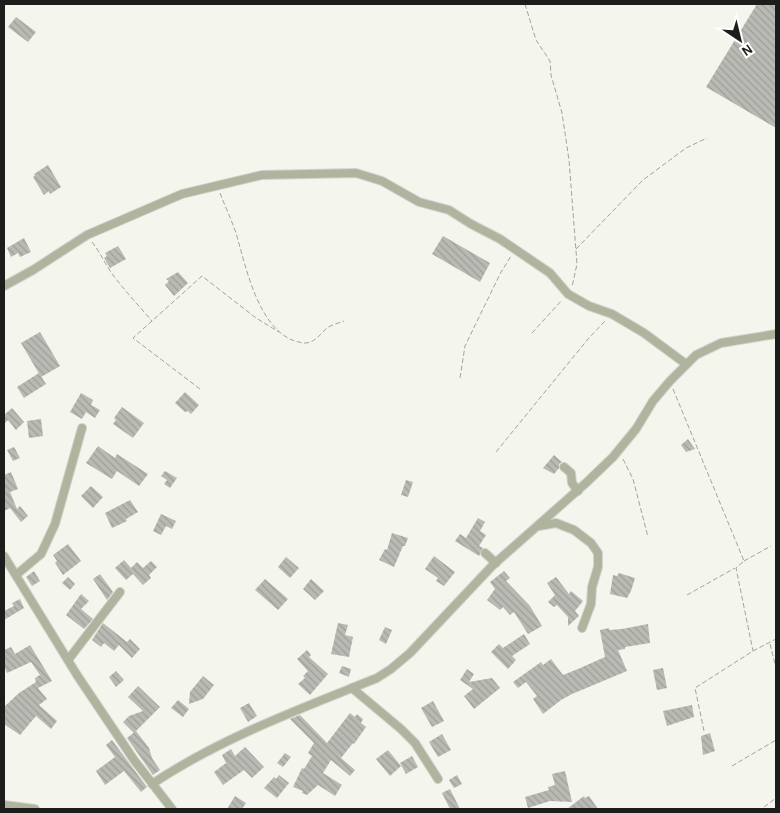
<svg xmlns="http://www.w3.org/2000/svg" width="780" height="813" font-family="'Alegreya Sans',sans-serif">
<defs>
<pattern id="building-back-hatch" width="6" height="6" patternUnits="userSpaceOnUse" patternTransform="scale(1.25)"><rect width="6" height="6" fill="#b8bab3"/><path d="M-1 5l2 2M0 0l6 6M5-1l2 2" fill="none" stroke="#9e9f99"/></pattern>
</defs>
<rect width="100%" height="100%" fill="#f4f6ee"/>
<!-- building -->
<g fill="url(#building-back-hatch)">
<path d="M757,4H776V128L706,87Z"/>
<path d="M16,17L36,32L28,42L8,27Z"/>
<path d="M48,165L61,187L50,194L49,191L44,195L33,177L35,176L34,174Z"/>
<path d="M443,236L490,263L480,282L432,254Z"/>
<path d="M24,238L31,252L20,257L18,253L11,257L7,248Z"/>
<path d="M118,246L126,259L110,268L104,258L107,256L105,253Z"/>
<path d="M178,272L188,283L174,296L165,285L169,281L166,279Z"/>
<path d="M40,332L60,366L41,377L21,343Z"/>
<path d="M39,373L46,384L24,398L17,387Z"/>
<path d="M185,392L199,405L191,414L188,411L185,412L175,403Z"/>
<path d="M81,393L93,400L91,405L100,410L95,418L86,412L82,419L70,412Z"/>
<path d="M122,407L144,423L133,438L113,424L116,420L114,418Z"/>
<path d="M12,408L24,422L16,430L8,420L4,424V415Z"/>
<path d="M41,419L43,436L29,438L27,421Z"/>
<path d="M688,439L695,449L686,452L681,445Z"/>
<path d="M98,446L115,458L117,454L148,474L139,486L117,471L112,479L86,463Z"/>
<path d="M14,447L20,458L13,461L7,450Z"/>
<path d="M554,455L562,462L559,464V468L554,474L543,468Z"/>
<path d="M165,471L177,478L170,488L164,484L167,480L161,476Z"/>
<path d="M11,472L18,489L10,492L17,509L20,506L28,516L21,522L10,508L4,511V475Z"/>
<path d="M406,480L413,482L408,497L401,495Z"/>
<path d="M91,486L103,497L93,508L81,496Z"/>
<path d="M130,500L138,512L126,519L127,521L112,528L105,513Z"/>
<path d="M161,514L176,521L172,529L166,526L161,535L153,531Z"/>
<path d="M478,518L485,522L480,531L486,535L479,546L483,548L479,556L455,541L460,534L466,538Z"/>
<path d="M392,533L408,538L405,546H403L394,567L379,560L385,549L387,550Z"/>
<path d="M68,544L81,561L63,575L55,563L57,561L53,555Z"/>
<path d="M434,556L455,572L444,586L436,581L438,578L425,569Z"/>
<path d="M286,557L299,568L290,578L278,567Z"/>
<path d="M124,560L131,568L137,562L143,568L151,561L157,567L149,575L151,578L143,585L133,574L126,580L115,568Z"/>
<path d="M34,571L40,581L32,586L26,577Z"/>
<path d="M504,571L510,578L506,581L530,606L542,626L528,634L514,612L510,615L503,607L500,610L487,600L495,589L490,582Z"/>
<path d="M619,573L635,578L631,591L627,598L610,594L613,575L617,576Z"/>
<path d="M100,574L113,592L107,600L93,579Z"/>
<path d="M68,577L75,584L70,590L62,583Z"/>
<path d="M556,577L569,594L571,591L583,601L575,611L579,616L568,626V617L557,605L554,607L548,602L555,595L547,583Z"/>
<path d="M265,579L288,599L278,610L255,590Z"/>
<path d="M311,579L324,591L315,600L303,589Z"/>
<path d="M81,594L89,601L81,609L93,619L84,629L66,615Z"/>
<path d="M20,599L24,608L4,620V611L14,606L12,603Z"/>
<path d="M103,623L127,642L130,639L140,649L132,658L119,645L114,651L104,643L101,647L92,640Z"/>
<path d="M338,623L348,625L345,635L353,637L349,657L331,654Z"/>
<path d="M648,624L650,643L625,647V649L618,650L627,671L572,694L561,700L543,714L533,699L537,696L526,682L518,688L513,682L541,662L543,665L551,659L563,675L578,669L605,657L600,630L609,628V630L622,629Z"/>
<path d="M385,627L392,630L386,644L379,640Z"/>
<path d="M524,634L530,644L512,656L516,660L508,669L491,652L499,644L503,648Z"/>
<path d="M30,645L52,681L38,688L47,699L39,705L57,721L51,729L36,716L20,735L4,724V707L19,693L36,682L35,678L40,675L31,662L7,673L4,666V650L11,647L15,654Z"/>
<path d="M307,650L311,655L309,657L328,674L310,695L298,684L305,678L303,676L308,671L297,659Z"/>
<path d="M342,666L351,669L349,677L339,673Z"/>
<path d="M663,668L667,688L657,690L653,670Z"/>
<path d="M467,669L474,674L469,682L492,678L500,688L474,709L464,696L473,689L460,680Z"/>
<path d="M116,671L124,680L116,687L109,677Z"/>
<path d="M203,676L214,685L203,699L189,704L190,692Z"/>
<path d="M138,686L160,707L134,733L123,722L129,716L143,711L128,697Z"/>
<path d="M178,700L189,709L183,717L171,708Z"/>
<path d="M433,701L444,721L432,727L421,708Z"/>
<path d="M249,703L257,716L248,722L240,708Z"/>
<path d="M692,705L694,717L667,726L663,711Z"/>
<path d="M350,713L355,717L357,714L363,719L361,723L366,727L354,744L353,743L341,758L355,770L350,776L331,760L323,773L342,785L335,796L318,785L307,795L302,793L303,791L293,787L302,768L304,769L312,756L308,753L314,743L290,719L300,715L327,743Z"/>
<path d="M136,731L149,748L152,758L160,770L153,775L127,738Z"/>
<path d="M710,733L715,751L703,755L701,736Z"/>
<path d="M442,734L451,750L438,757L429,742Z"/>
<path d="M112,740L147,787L141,792L124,771L105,785L96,771L115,757L106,745Z"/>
<path d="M245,747L264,767L252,778L244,770L223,785L214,772L226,763L222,755L231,749L235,756Z"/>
<path d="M388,750L401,766L390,776L376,759Z"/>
<path d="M285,753L291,757L283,767L277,763Z"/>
<path d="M412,756L418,767L406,774L400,763Z"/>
<path d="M565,771L572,802L550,801L528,808L525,797L549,790L548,787L555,785L552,774Z"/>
<path d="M279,775L289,783L277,798L264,788L274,777L276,779Z"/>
<path d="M457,775L462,784L454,788L449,780Z"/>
<path d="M450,789L460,809H450L442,793Z"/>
<path d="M235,796L246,803L242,809H227Z"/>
<path d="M584,796L585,798L589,796L598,809H567Z"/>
</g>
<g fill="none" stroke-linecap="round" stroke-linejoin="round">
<defs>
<g id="minor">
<path d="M4,286L33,270L87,235L182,194L262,175L356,173L382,181L419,202L449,210L471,224L500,239L550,273L568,294L589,306L612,314L644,333L686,364"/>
<path d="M564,467L571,473L572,483L578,491"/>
<path d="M539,526L556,523L574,530L591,543L598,553V567L592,587L591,604L582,628"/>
<path d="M485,553L496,563"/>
<path d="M4,556L77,675L134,760L172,809"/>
<path d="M16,575L41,554L55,524L82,428"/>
<path d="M68,660L120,592"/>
<path d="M352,688L401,729L415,743L438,779"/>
<path d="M152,784C221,738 300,709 377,678L391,669L410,653L493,565L587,482L613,457L636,429L653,401L670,381L696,355L721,343L776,334"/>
<path d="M4,805L35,809"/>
</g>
</defs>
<!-- minor casing -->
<use href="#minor" stroke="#d2d3cc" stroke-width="10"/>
<!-- path -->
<g stroke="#a2a39d" stroke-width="1" stroke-dasharray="5 2.5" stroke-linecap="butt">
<path d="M525,4L536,40L550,61L551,75L562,113L569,160L577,264L572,287"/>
<path d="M220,193C225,206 231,219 236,233C246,267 260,340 305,343C315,343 320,334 327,328C331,325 339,323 344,321"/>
<path d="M92,242C100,252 105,264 113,275C125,291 139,306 152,321"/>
<path d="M576,249L643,180L686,148L707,138"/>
<path d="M532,333L562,300"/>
<path d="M460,378L465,346L500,274L511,256"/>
<path d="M200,389L133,338L202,276L256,318L279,332"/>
<path d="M673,389L744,561L736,568L753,651"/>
<path d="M496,452L588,339L605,321"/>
<path d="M623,459L633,479L648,537"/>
<path d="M744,561L771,546"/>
<path d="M687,595L735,568"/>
<path d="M770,644L776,668"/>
<path d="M704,731L695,688L753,651L776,639"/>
<path d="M732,766L776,740"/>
<path d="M764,807L776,798"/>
</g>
<!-- minor -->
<use href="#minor" stroke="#aeb49e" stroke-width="8"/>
</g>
<!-- border -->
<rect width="780" height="813" fill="none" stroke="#1d1e1b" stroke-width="10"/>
<!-- north arrow -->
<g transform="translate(740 40) rotate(145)" stroke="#ffffff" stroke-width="4" paint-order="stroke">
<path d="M0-4L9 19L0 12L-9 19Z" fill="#1d1e1b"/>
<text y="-8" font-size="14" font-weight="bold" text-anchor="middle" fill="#1d1e1b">N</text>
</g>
</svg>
